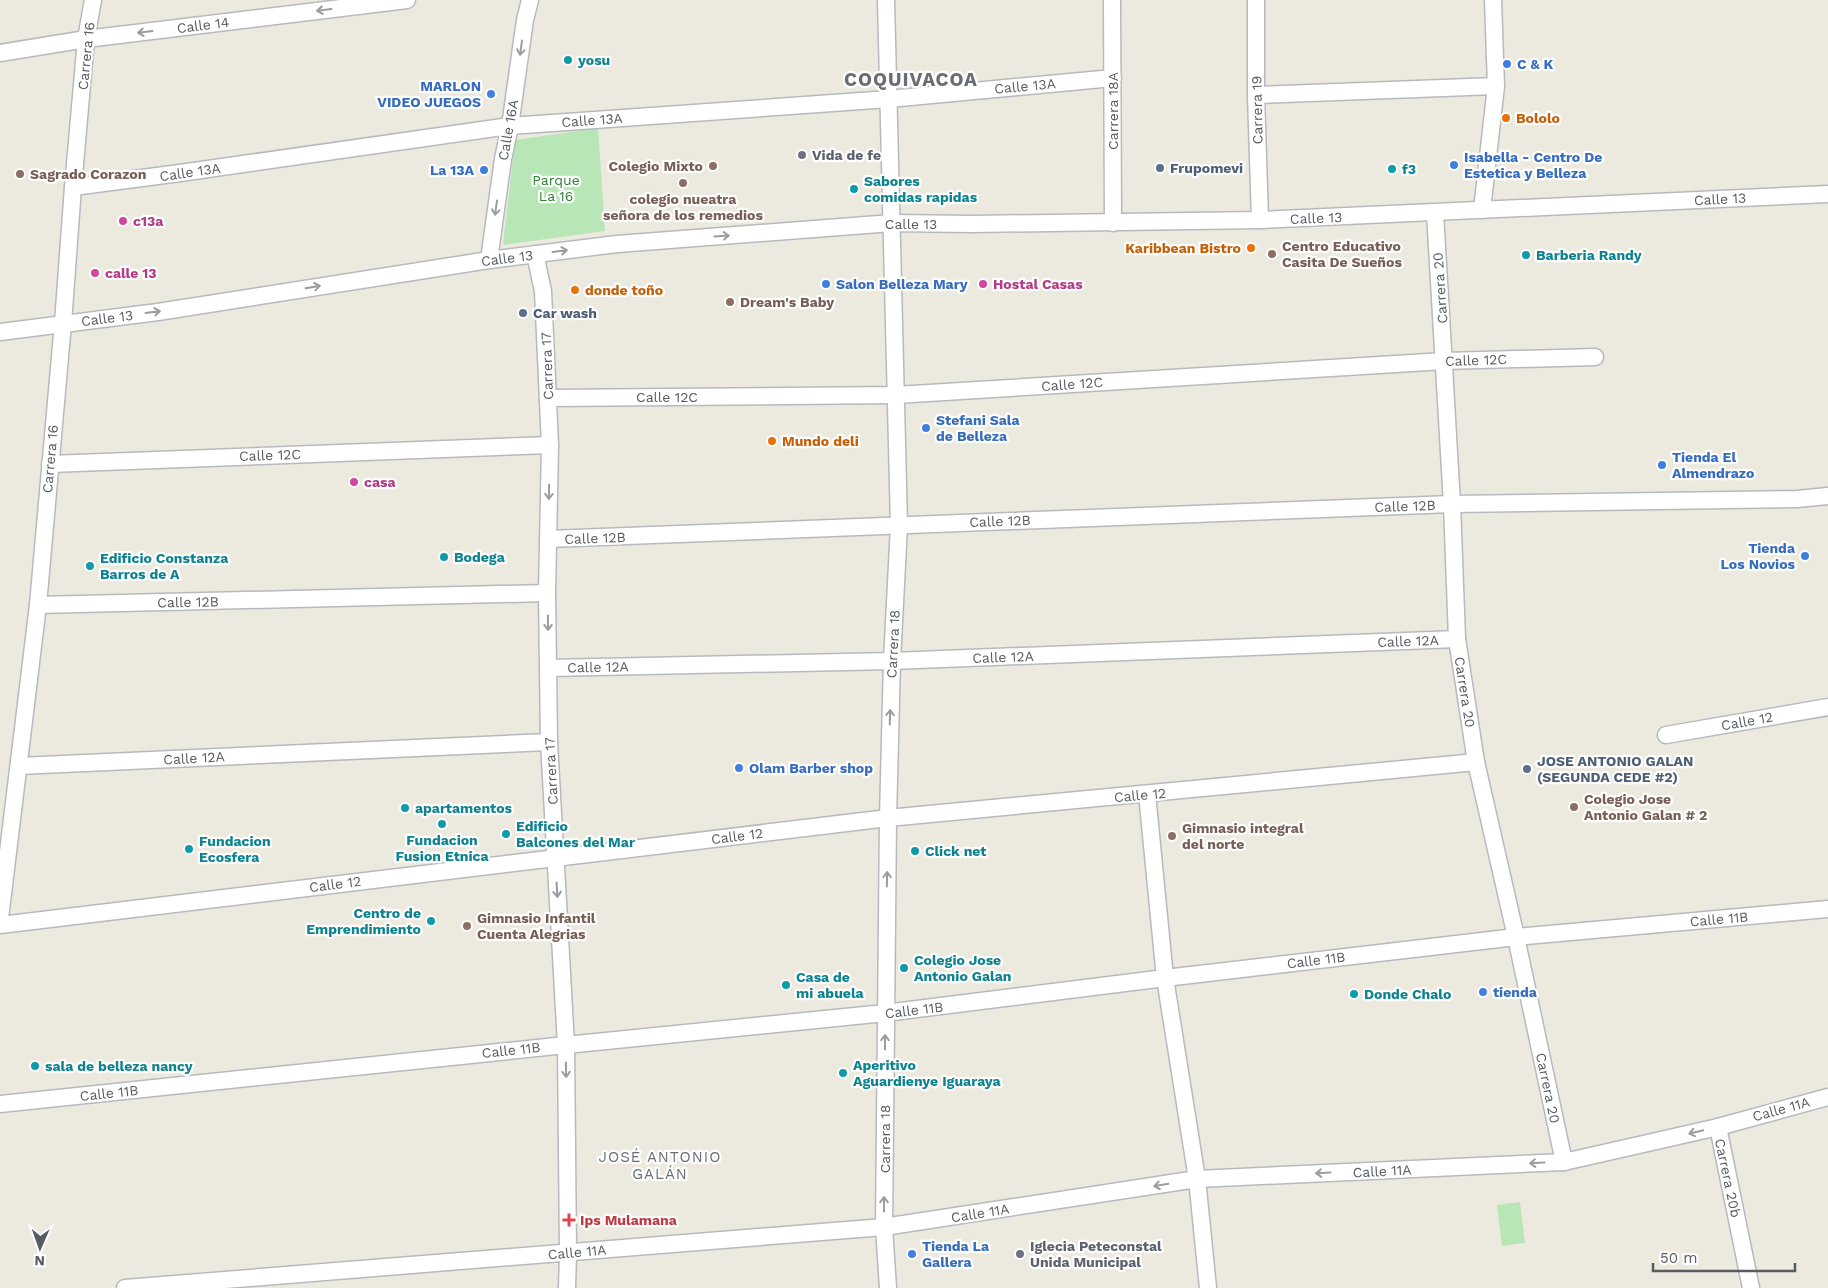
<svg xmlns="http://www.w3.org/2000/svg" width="1828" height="1288" font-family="'Work Sans',sans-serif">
<rect width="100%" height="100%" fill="#ece9de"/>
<!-- green -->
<g fill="#b8e6b7">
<path d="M598,128L605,231L503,245L515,140Z"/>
<path d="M1520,1202L1525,1243L1502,1246L1497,1205Z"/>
</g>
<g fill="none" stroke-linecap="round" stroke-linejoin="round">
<defs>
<g id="street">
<path d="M886,0L899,526L892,661L888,818L884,1227L888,1288"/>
<path d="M1112,0L1113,223"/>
<path d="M1256,0V95L1260,220"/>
<path d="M0,53L86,39L407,0"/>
<path d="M1256,95L1496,86"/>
<path d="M73,187L180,173L510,126L889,99L1113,78"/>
<path d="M1482,210L1496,86L1493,0"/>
<path d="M1435,213L1452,504L1457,639L1476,762L1516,937L1564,1162"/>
<path d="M535,254L543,291L550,445L547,593L549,742L566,1045L568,1253L567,1288"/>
<path d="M489,260L503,159L510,126L525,20L530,0"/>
<path d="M0,332L158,312L489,260L617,244L892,223L972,224L1260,220L1828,194"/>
<path d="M548,398L896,395L1444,361L1595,357"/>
<path d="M50,464L550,445"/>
<path d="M548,539L1452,504L1797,499L1828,496"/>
<path d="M38,605L547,593"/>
<path d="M549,668L892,661L1457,639"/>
<path d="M1666,735L1828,707"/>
<path d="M19,766L549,742"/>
<path d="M1147,794L1165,978L1197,1179L1208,1288"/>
<path d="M0,918L38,605L63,323L73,187L86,39L93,0"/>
<path d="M0,925L888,818L1476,762"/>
<path d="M0,1104L566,1045L885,1013L1165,978L1516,937L1828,909"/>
<path d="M1718,1127L1751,1288"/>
<path d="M125,1288L884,1227L1197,1179L1564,1162L1718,1127L1828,1097"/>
</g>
</defs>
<!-- street casing -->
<use href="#street" stroke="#b6babf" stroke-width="19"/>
<!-- street -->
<use href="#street" stroke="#fff" stroke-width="16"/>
</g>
<!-- one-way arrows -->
<defs><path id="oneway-shaft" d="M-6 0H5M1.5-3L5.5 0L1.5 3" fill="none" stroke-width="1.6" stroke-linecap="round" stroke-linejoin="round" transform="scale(1.25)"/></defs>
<g stroke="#9a9da0">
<use href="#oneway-shaft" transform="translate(324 10) rotate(173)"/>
<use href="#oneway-shaft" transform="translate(145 32) rotate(173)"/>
<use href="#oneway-shaft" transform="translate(521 48) rotate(98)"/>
<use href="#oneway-shaft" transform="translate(496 208) rotate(98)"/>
<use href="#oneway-shaft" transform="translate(722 236) rotate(-4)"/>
<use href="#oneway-shaft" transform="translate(560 251) rotate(-7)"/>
<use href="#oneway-shaft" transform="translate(313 287) rotate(-9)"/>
<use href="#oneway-shaft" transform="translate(153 312) rotate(-7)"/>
<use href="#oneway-shaft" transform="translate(549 492) rotate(91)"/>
<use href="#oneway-shaft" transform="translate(548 623) rotate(89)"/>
<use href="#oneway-shaft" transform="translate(890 717) rotate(-88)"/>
<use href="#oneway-shaft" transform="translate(887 879) rotate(-89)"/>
<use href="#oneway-shaft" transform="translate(557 890) rotate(87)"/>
<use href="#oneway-shaft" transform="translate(885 1042) rotate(-90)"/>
<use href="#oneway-shaft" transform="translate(566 1070) rotate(89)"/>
<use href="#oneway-shaft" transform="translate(1696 1132) rotate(167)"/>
<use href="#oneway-shaft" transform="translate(1537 1163) rotate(177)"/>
<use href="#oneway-shaft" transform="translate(1323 1173) rotate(177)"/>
<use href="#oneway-shaft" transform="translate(1161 1185) rotate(171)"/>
<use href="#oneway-shaft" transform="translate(884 1204) rotate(-90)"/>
</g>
<!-- markers -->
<g fill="#0f9aa8" stroke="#fff" stroke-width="2">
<circle cx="568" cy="60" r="5"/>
<circle cx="1392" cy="169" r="5"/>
<circle cx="854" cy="189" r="5"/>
<circle cx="1526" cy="255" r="5"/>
<circle cx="444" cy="557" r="5"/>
<circle cx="90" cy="566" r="5"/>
<circle cx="405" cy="808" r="5"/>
<circle cx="442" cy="824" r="5"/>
<circle cx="506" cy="834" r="5"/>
<circle cx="189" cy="849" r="5"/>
<circle cx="915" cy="851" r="5"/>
<circle cx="431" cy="921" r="5"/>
<circle cx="904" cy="968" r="5"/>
<circle cx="786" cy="985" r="5"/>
<circle cx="1354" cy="994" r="5"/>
<circle cx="35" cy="1066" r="5"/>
<circle cx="843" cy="1073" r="5"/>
</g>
<g fill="#3f7fe0" stroke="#fff" stroke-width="2">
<circle cx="1507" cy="64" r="5"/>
<circle cx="491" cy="94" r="5"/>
<circle cx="1454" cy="165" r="5"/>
<circle cx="484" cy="170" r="5"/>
<circle cx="826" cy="284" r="5"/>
<circle cx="926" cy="428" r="5"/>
<circle cx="1662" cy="465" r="5"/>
<circle cx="1805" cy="556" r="5"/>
<circle cx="739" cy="768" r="5"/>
<circle cx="1483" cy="992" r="5"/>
<circle cx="912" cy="1254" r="5"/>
</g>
<g fill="#e8710a" stroke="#fff" stroke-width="2">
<circle cx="1506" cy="118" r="5"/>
<circle cx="1251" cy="248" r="5"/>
<circle cx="575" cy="290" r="5"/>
<circle cx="772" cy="441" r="5"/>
</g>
<g fill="#6b7280" stroke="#fff" stroke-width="2">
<circle cx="802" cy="155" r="5"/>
<circle cx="1020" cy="1254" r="5"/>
</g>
<g fill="#8d6e63" stroke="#fff" stroke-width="2">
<circle cx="713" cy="166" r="5"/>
<circle cx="20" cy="174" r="5"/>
<circle cx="683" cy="183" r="5"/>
<circle cx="1272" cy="254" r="5"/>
<circle cx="730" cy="302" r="5"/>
<circle cx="1574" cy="807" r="5"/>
<circle cx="1172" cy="836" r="5"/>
<circle cx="467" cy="926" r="5"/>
</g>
<g fill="#5c6f8a" stroke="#fff" stroke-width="2">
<circle cx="1160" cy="168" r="5"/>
<circle cx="523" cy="313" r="5"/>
<circle cx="1527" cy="769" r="5"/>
</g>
<g fill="#d1479c" stroke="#fff" stroke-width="2">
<circle cx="123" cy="221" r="5"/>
<circle cx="95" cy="273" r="5"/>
<circle cx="983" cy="284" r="5"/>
<circle cx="354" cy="482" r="5"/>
</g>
<path fill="#e0444e" stroke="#fff" stroke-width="2" d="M566.5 1212.5h5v5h5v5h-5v5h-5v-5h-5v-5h5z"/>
<g text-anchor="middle" stroke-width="4.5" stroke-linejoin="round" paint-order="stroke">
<!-- street labels -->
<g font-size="14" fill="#575c61" stroke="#fff">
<text transform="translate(203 25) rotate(-7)" y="5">Calle 14</text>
<text transform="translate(86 56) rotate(-84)" y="5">Carrera 16</text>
<text transform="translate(1025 86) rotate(-5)" y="5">Calle 13A</text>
<text transform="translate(1257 110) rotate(-91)" y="5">Carrera 19</text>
<text transform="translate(1113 111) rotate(-90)" y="5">Carrera 18A</text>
<text transform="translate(592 120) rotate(-4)" y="5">Calle 13A</text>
<text transform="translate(508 130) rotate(-80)" y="5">Calle 16A</text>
<text transform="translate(190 172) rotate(-8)" y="5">Calle 13A</text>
<text transform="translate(1720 199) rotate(-3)" y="5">Calle 13</text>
<text transform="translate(1316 218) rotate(-2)" y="5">Calle 13</text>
<text x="911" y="229">Calle 13</text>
<text transform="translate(507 258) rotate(-7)" y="5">Calle 13</text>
<text transform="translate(1440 288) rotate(-94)" y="5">Carrera 20</text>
<text transform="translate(107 318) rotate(-7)" y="5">Calle 13</text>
<text transform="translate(1476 360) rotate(-2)" y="5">Calle 12C</text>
<text transform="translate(547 366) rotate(-92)" y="5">Carrera 17</text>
<text transform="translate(1072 384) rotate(-4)" y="5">Calle 12C</text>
<text x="667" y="402">Calle 12C</text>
<text transform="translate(270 455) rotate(-2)" y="5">Calle 12C</text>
<text transform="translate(50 459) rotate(-85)" y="5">Carrera 16</text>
<text transform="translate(1405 506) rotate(-2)" y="5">Calle 12B</text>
<text transform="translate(1000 521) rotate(-2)" y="5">Calle 12B</text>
<text transform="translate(595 538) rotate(-2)" y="5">Calle 12B</text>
<text transform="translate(188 602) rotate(-1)" y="5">Calle 12B</text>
<text transform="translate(1408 641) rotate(-2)" y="5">Calle 12A</text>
<text transform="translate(893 644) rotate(-87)" y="5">Carrera 18</text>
<text transform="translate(1003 657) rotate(-2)" y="5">Calle 12A</text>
<text transform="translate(598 667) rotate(-1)" y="5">Calle 12A</text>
<text transform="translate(1465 692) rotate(81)" y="5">Carrera 20</text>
<text transform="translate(1747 721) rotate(-10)" y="5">Calle 12</text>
<text transform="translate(194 758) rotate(-3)" y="5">Calle 12A</text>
<text transform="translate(551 771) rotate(-93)" y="5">Carrera 17</text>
<text transform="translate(1140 795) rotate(-5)" y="5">Calle 12</text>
<text transform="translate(737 836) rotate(-7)" y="5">Calle 12</text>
<text transform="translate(335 884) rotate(-7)" y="5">Calle 12</text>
<text transform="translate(1719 919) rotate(-5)" y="5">Calle 11B</text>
<text transform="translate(1316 960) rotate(-7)" y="5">Calle 11B</text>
<text transform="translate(914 1010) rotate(-7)" y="5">Calle 11B</text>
<text transform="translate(511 1050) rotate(-6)" y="5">Calle 11B</text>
<text transform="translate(1548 1088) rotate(78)" y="5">Carrera 20</text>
<text transform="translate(109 1093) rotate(-6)" y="5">Calle 11B</text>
<text transform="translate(1781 1109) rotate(-15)" y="5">Calle 11A</text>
<text transform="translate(885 1139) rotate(-90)" y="5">Carrera 18</text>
<text transform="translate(1382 1171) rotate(-3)" y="5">Calle 11A</text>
<text transform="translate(1728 1178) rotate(78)" y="5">Carrera 20b</text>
<text transform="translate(980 1213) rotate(-9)" y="5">Calle 11A</text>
<text transform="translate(577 1252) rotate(-5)" y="5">Calle 11A</text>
</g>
<!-- culture labels -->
<g font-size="14" font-weight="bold" fill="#0d838f" stroke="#fff" text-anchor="start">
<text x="578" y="65">yosu</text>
<text x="1402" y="174">f3</text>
<text x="864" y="186">Sabores<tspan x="864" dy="16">comidas rapidas</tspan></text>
<text x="1536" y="260">Barberia Randy</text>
<text x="454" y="562">Bodega</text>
<text x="100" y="563">Edificio Constanza<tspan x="100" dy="16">Barros de A</tspan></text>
<text x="415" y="813">apartamentos</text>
<text x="516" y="831">Edificio<tspan x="516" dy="16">Balcones del Mar</tspan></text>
<text x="442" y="845" text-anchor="middle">Fundacion<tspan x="442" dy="16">Fusion Etnica</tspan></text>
<text x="199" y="846">Fundacion<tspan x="199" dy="16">Ecosfera</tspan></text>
<text x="925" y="856">Click net</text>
<text x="421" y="918" text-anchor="end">Centro de<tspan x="421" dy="16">Emprendimiento</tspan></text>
<text x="914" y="965">Colegio Jose<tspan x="914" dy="16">Antonio Galan</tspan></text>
<text x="796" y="982">Casa de<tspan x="796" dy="16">mi abuela</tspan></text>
<text x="1364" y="999">Donde Chalo</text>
<text x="853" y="1070">Aperitivo<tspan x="853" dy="16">Aguardienye Iguaraya</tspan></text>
<text x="45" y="1071">sala de belleza nancy</text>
</g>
<!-- shop labels -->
<g font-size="14" font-weight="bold" fill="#366cbe" stroke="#fff" text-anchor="start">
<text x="1517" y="69">C &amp; K</text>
<text x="481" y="91" text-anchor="end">MARLON<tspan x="481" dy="16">VIDEO JUEGOS</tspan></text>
<text x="1464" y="162">Isabella - Centro De<tspan x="1464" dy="16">Estetica y Belleza</tspan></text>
<text x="474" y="175" text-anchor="end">La 13A</text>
<text x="836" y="289">Salon Belleza Mary</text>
<text x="936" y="425">Stefani Sala<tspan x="936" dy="16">de Belleza</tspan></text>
<text x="1672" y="462">Tienda El<tspan x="1672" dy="16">Almendrazo</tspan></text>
<text x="1795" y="553" text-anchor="end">Tienda<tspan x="1795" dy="16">Los Novios</tspan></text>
<text x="749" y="773">Olam Barber shop</text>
<text x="1493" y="997">tienda</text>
<text x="922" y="1251">Tienda La<tspan x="922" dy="16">Gallera</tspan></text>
</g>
<!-- food labels -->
<g font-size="14" font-weight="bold" fill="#c56008" stroke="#fff" text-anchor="start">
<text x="1516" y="123">Bololo</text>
<text x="1241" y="253" text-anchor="end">Karibbean Bistro</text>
<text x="585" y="295">donde toño</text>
<text x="782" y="446">Mundo deli</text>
</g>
<!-- worship labels -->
<g font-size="14" font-weight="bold" fill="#5b616d" stroke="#fff" text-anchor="start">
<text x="812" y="160">Vida de fe</text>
<text x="1030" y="1251">Iglecia Peteconstal<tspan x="1030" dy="16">Unida Municipal</tspan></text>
</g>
<!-- education labels -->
<g font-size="14" font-weight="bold" fill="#785e54" stroke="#fff" text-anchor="start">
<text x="703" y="171" text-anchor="end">Colegio Mixto</text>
<text x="30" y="179">Sagrado Corazon</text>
<text x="683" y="204" text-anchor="middle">colegio nueatra<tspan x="683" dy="16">señora de los remedios</tspan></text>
<text x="1282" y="251">Centro Educativo<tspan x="1282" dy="16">Casita De Sueños</tspan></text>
<text x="740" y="307">Dream's Baby</text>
<text x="1584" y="804">Colegio Jose<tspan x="1584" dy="16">Antonio Galan # 2</tspan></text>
<text x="1182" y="833">Gimnasio integral<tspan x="1182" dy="16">del norte</tspan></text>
<text x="477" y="923">Gimnasio Infantil<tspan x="477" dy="16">Cuenta Alegrias</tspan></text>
</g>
<!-- service labels -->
<g font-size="14" font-weight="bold" fill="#4e5e75" stroke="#fff" text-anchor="start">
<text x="1170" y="173">Frupomevi</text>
<text x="533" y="318">Car wash</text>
<text x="1537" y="766">JOSE ANTONIO GALAN<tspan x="1537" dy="16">(SEGUNDA CEDE #2)</tspan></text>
</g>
<!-- park labels -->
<g font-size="14" fill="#2d822f" stroke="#fff">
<text x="556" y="185">Parque<tspan x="556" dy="16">La 16</tspan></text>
</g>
<!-- hotel labels -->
<g font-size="14" font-weight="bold" fill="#b23c85" stroke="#fff" text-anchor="start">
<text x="133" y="226">c13a</text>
<text x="105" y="278">calle 13</text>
<text x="993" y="289">Hostal Casas</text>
<text x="364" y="487">casa</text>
</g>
<!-- health labels -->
<g font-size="14" font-weight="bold" fill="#be3a42" stroke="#fff" text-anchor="start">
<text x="580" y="1225">Ips Mulamana</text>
</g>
<!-- neighbourhood labels -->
<g font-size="15" letter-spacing="1" fill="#686e73" stroke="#fff">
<text x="660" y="1162">JOSÉ ANTONIO<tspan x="660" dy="17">GALÁN</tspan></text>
</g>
<!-- district labels -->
<g font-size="19" font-weight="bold" letter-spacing="1" fill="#686e73" stroke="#fff">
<text x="911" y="86">COQUIVACOA</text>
</g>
</g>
<!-- north arrow -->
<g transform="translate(40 1248) rotate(182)" stroke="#ffffff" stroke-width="4" paint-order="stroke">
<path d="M0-4L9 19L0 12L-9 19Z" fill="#575c61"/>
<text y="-8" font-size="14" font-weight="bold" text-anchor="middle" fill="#575c61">N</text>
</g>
<!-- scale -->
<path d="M1653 1263v8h142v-8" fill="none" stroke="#575c61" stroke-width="2.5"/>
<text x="1660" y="1263" font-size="15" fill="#575c61" stroke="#ffffff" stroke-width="4" paint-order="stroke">50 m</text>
</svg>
